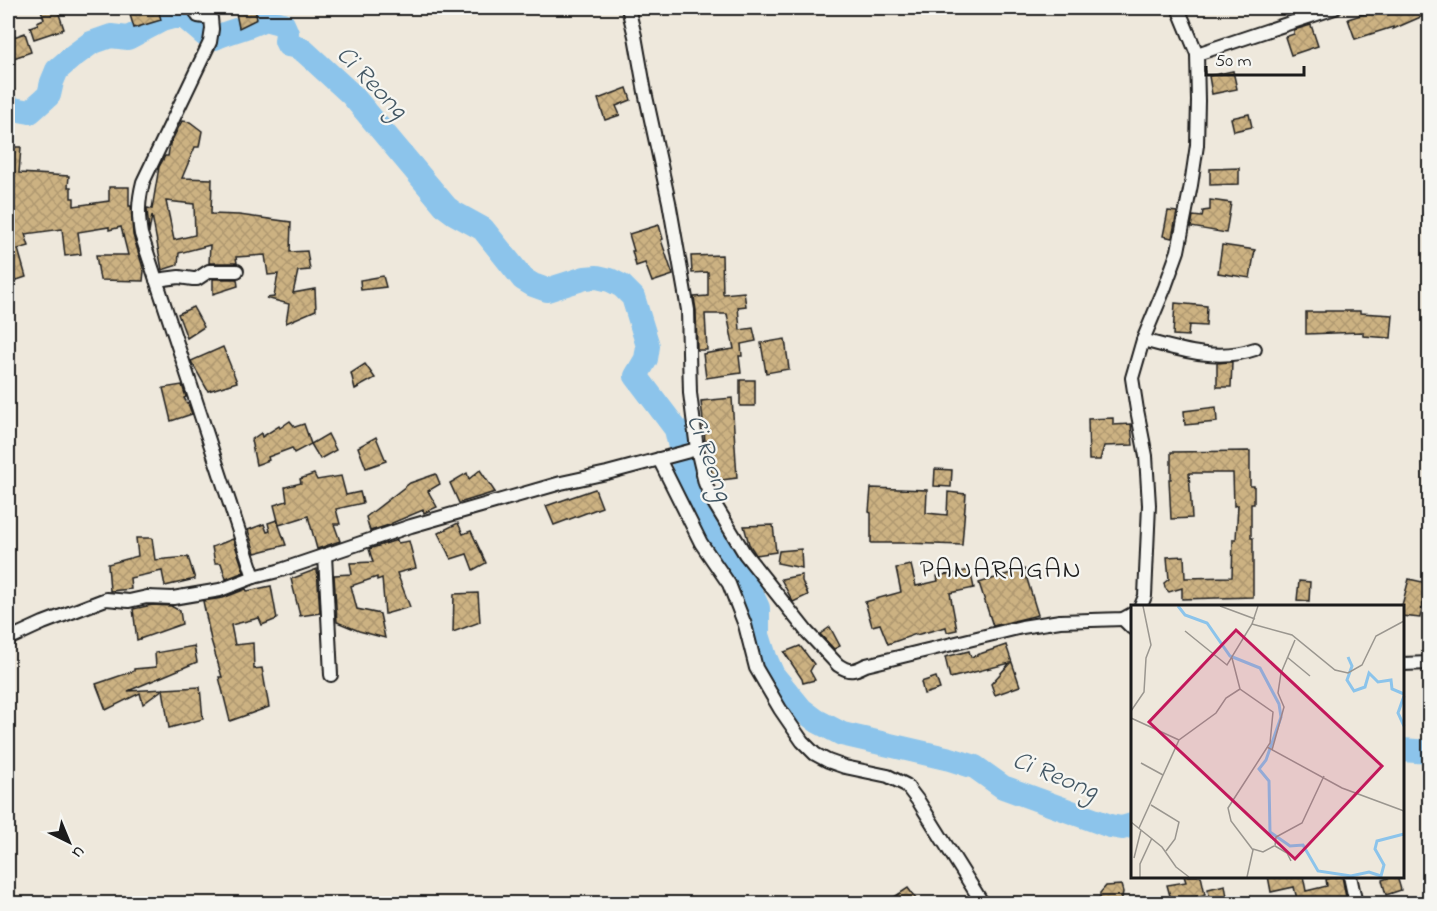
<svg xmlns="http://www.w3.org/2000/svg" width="1437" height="911" font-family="'Indie Flower',sans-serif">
<defs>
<pattern id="building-cross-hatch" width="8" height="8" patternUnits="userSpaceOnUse" patternTransform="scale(1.5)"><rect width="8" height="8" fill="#ccb282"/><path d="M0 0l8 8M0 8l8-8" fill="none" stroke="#af9870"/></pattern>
</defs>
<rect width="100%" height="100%" fill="#eee8dc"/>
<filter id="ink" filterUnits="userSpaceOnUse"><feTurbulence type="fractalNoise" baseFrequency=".0167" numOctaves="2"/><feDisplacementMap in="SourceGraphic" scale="12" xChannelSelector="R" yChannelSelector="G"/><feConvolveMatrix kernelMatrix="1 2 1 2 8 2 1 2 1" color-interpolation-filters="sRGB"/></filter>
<g filter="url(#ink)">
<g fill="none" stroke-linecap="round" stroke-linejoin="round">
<!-- river -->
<g stroke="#8cc4eb" stroke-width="24">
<path d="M8,108L30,112L49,95L52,82L57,70L72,57L91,43L111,36L128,38L162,20L173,17H184L205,35L215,38C231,30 248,28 264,19L283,24L287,33L286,41L288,45L295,46L304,51L352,95L446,207L454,213L483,229L523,279L533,285L547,290L585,278L597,277L610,280L622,286L633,297L648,346L646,359L636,376L676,429L691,498L699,516L715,543L741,570L758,608V635L765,657L773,675L801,709L817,721L842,734L950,759L975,767L1003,787L1110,826L1122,828L1132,825"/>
<path d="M1402,750L1430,752"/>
</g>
</g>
<!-- building -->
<g fill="url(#building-cross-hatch)" stroke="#1c1c1c" stroke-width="1.5" fill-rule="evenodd">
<path d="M48,8H57L64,29L34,39L30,27L38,24L37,22L44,19L41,10Z"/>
<path d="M128,8H158L161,20L134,28Z"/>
<path d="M235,8H255L257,19L239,28Z"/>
<path d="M1365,8H1430V13L1393,29V27L1355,39L1348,19L1367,13Z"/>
<path d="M1311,25L1318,46L1291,55L1285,37L1294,34V30Z"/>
<path d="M25,33L31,52L8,60V49L10,48L8,39Z"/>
<path d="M1233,71L1237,89L1212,94L1209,76Z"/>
<path d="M627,88L631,100L616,106L620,115L605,120L598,99Z"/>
<path d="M1249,114L1252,127L1234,131L1231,118Z"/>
<path d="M182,121L190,122L202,131L199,147H195L182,178L212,179L211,214L239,215L291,222L290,252L307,251L310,270L298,271L293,293L315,289L316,310L286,323L289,304L266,298L274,297L278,274L268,275L265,255L236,257L237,263H209L210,245L179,253L178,265L162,270L152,215L149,233V232L147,208L152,209L159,167L165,156H168L170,144ZM166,201L194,204L195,235L174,240Z"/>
<path d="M8,147H21L19,173L69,176L68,187H71V198H74V206L109,201V187H129V206H131L133,235L144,271L143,281L100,280L96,255H128L121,227L109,230V227L78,232L81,254L65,256L62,229L25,234L29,246L18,249L26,277L8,283Z"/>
<path d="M1239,168V184L1210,185V169Z"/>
<path d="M1210,200L1231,203L1226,233L1191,227L1193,216L1202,217L1203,211L1210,210Z"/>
<path d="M1168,211L1177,212L1172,238L1163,236Z"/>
<path d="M659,225L663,239L661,240L673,275L652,282L645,263L636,266L632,251H634L629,234Z"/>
<path d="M1222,245L1255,250L1250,278L1218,273Z"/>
<path d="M722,255L723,294L744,292L746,306L738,307L740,330L753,328L756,341L741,344L742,356H739L741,373L706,378L703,354L734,349L727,314H705L707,350H697L696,310L694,297L708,296V272L692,273L691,256Z"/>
<path d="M383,276L386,287L361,290L360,280Z"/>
<path d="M213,279H237L238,286L213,294Z"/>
<path d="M1175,303L1207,306L1206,326L1189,325L1188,336L1173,335Z"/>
<path d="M193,307L204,327L187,338L178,314Z"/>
<path d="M1325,311H1360V313L1393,315L1391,338L1363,336V332L1306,334V312H1325Z"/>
<path d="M785,339L789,369L766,373L761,343Z"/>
<path d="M223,347L237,382L208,391L191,361Z"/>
<path d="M1230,362H1232L1231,387H1217V363Z"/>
<path d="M365,364L375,378L355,389L351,373Z"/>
<rect x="740" y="380" width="15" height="26"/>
<path d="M182,385L186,397L184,398L189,406L192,414L171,421L163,388Z"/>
<path d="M732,398L737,478L713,481L707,441H705L701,401Z"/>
<path d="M1216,407L1217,422L1185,425L1184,411Z"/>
<path d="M1113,418V425L1131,424L1133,445L1104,446L1100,460H1089L1088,419Z"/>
<path d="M290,421L295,427L304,424L311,444L294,453L292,448L268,457L269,460L256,465L251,440L261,433L262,437L279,426L280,428Z"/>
<path d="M328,434L336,450L320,459L311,444Z"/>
<path d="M376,437L386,461L366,468L358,447Z"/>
<path d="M1250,451V486H1254V504H1251V538H1253V597L1182,599V588L1169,592L1165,588L1164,583L1169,579L1167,557L1184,556L1185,578L1232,577L1233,539H1236L1238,505L1234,506L1233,473H1189L1192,518L1171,519L1169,479H1171V452Z"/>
<path d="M935,469L952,470L951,487L934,486Z"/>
<path d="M480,470L495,492L459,503L450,483L467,473L469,479Z"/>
<path d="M314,474L317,480L341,476L346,495L360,492L363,503L336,509L340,524H334L340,541L317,549L308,516L279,525L274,505L287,501L285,487L301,483L300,479Z"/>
<path d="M436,474L440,484L428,491L437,507L424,513L423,510L392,523V524L370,531L366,517L410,483Z"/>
<path d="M871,488L927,490L926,513L947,515L948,492L966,494L962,545L904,543H871V513L869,512Z"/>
<path d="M595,489L602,507L554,525L546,506Z"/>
<path d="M277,520L286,545L255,553L248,530L264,524L267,532L270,531L268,523Z"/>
<path d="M458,523L463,534L471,531L486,563L473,570L467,554L451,559L438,533Z"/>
<path d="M773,525L776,552L756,555L749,544L744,526Z"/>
<path d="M136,538H152L155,560L188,557L195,579L165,586L162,571L130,578L131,589L110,591L108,564L138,556Z"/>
<path d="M233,539L244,572L226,579L221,563H215L212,547Z"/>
<path d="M397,540L398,543L409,541L416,568L397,573L410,607L385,614L382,578L377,580V577L351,586L357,609L380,614L385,638L359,631L337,622L334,575L352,574L350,563L373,562L369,549Z"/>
<path d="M801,549L802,568L777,563L779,551Z"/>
<path d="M911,565L916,586L938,581L937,576L970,570L974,588L950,593L957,630L947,632L946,627L916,635V634L888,644L880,624L872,626L865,602L901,592L896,568Z"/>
<path d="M317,569L320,613L300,616L291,579Z"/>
<path d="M1024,569L1038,615L993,626L979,583Z"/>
<path d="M802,575V581L808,595L793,602L781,579Z"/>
<path d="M1409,579L1427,583L1420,618L1402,616V605Z"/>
<path d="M1299,581L1310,582L1309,601L1297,600Z"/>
<path d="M271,586L277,619L262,625L259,618L231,625L235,645L253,643L254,669L262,668L269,707L230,721L219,677H222L211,640L203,601L223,598L246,589L247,591Z"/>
<path d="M478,593L480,622L453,632L454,594Z"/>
<path d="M152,605L171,606L180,611L182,624L137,640L133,609Z"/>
<path d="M830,627L840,646L834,649L820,634Z"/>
<path d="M1006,645L1020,686L995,695L991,684L1010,663L950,678L945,657L969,651L971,657Z"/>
<path d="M194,646L197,662L128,691L200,687L203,719L169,728L163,689L143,704L140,693L106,710L96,684L134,671V669L156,667L155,653Z"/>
<path d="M800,646L814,664L810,671L815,680L803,683L802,679L784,652Z"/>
<path d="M936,677L940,689L924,694L921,682Z"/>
<path d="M1184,876H1201L1205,894L1184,901V903H1172L1167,885L1186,882Z"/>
<path d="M1268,876H1303L1306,891L1327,886L1326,879L1342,876L1347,903H1298L1294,887L1271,892Z"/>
<path d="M1394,876H1397L1401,890L1386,895L1382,880Z"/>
<path d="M1121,885L1123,892L1121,903L1100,901V893L1106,886Z"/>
<path d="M1225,885L1228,903H1210L1208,889Z"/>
<path d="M908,888L919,903H885Z"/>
</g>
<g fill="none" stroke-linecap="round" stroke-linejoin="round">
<defs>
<g id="minor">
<path d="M194,8L198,16L211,18L212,29L210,42L143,182C138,202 138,215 141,234L254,577"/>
<path d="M628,8L635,36L645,92L669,202L688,310L690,393L697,449L705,483L714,503L745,554L807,632L838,665C850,673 854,671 866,665L1022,627L1060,621L1123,619L1132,614"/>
<path d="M1197,54L1335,8"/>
<path d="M156,280L179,277L193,279H197L209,271H237"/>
<path d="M1143,340C1180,350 1218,362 1255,349"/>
<path d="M659,459L701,543L729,584L745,625L756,668L780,709L802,741L815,754L828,761L845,767L888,776L906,785L919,802L983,904"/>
<path d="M325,555L331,675"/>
<path d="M1141,606L1145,596L1149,505L1146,456L1137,410L1132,378L1143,340L1165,287L1178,251L1191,185L1197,145L1198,101L1197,54L1178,8"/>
<path d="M1123,619L1132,628"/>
<path d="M8,639L43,623L106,599L129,601L147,597L173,598L220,590L254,577L278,571L411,526L561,483L607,473L697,449"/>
<path d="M1402,664L1430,663"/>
<path d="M1350,876L1356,904"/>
</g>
</defs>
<!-- minor casing -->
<use href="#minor" stroke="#1c1c1c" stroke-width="16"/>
<!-- minor -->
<use href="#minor" stroke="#f6f6f2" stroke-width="12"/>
</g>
</g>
<g text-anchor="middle" stroke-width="4.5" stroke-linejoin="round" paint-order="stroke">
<!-- water labels -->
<g font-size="26" font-style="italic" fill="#435764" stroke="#f6f6f2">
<text transform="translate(373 81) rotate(46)" y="9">Ci Reong</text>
<text transform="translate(711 457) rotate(70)" y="9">Ci Reong</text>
<text transform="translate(1056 774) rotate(22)" y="9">Ci Reong</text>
</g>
<!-- quarter labels -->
<g font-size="27" letter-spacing="1.5" fill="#1c1c1c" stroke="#f6f6f2">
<text x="1001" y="577">PANARAGAN</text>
</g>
</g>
<!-- overview -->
<g transform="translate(1131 605)">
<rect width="273" height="273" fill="#eee8dc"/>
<path fill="none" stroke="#8cc4eb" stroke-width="3" d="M47,1L54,10L76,18L99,51L129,63L148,99L150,112L135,155L128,164L138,176L139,227L159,241L172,240L187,266L220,271L238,267L250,271L253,260L244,244L246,236L273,229M217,52L221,61L216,75L223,86L234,82L238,68L247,77L260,75L261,84L273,89M273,91L267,108L273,121"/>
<path fill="none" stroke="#9a968f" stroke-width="1.5" d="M89,1L124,14M121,19L161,30L204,65L217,68L231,60L245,31L273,16M54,26L96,60L121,19L127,1M156,52L179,71M101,53L109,84L142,107L139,138L97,203L100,216L122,245L116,272M0,106L13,87L15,53L20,40L12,1M0,113L48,135M136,142L211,183L273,206M141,145L153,102L147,88L150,68L164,35M10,158L32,170M20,200L48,217L44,234L35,246M0,217L31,242L45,262L58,272M8,223L48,135L85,108L95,93L109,84M122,244L132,247L143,241M3,253L10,225M160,256L156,248L144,241L145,232L171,218L193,171M9,272V259L21,233"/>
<path fill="#c2185b" fill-opacity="0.15" stroke="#c2185b" stroke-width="3" d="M105,25L251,161L164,254L18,117Z"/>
<rect width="273" height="273" fill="none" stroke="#1c1c1c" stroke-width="3"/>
</g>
<!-- margin -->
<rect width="1437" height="911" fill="none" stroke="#f6f6f2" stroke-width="30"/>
<rect x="15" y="15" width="1407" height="881" fill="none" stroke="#1c1c1c" stroke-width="2" filter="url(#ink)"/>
<!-- north arrow -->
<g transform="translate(69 842) rotate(137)" stroke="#f6f6f2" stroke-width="4.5" paint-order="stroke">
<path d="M0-4.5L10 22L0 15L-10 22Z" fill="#1c1c1c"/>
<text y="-9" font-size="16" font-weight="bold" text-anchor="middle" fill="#1c1c1c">U</text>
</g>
<!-- scale -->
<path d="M1206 66v9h98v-9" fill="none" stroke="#1c1c1c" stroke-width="3"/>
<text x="1215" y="66" font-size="18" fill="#1c1c1c" stroke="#f6f6f2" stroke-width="4.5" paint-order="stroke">50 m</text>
</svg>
